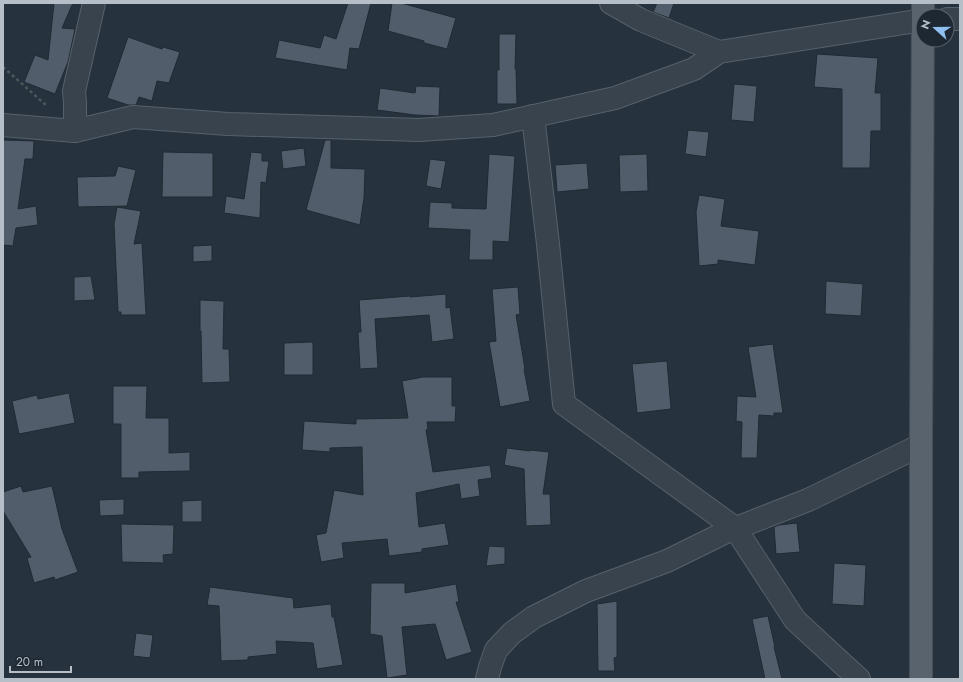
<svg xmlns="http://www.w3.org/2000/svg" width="963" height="682" font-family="Jost,sans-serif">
<rect width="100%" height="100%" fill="#26323d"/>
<!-- building -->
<g fill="#515d6b" stroke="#202a34">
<path d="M54,3H73L62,28L75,29L68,62L55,94L24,82L35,55L48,60Z"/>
<path d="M348,3H371L359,49L350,48L347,70L275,58L279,40L320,48L324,35L336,39Z"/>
<path d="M392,3H401L456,18L447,49L424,43V41L388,31Z"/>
<path d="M657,3H674L669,18L653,12Z"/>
<path d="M499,34H516L515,69H516L517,104H497V70H499Z"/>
<path d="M128,37L162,49L163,47L180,52L169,83L157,81L152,101L139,97L136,105H128L107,98Z"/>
<path d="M817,54L878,58L875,93H881V131H871L870,168H842V89L814,87Z"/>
<path d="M734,84L757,86L754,122L731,120Z"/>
<path d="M416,86L440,87L439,116L415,115L377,110L380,88L415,93Z"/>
<path d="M688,130L709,132L706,157L685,154Z"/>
<path d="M3,140L34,141L33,159H25L18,209L36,206L38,225L16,228L13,246L3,245Z"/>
<path d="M325,140H331V168L365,169L364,198L360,225L306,210Z"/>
<path d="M304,148L306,166L283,169L281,151Z"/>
<path d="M163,152L213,153V197H162Z"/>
<path d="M251,152L262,153V161H269L266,183L261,182L260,218L224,213L226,196L244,199Z"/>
<path d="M489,154L515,156L509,242L493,241V260H469L470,230L428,228L430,202L452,203V208L486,209Z"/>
<path d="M647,154L648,191L620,192L619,155Z"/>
<path d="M430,159L446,161L441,189L426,186Z"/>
<path d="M587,163L589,189L557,192L555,165Z"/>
<path d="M118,166L136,170L127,206L78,207L77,177L115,176Z"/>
<path d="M699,195L725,199L721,226L759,231L755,265L718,260V264L699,266L696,212Z"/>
<path d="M117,207L141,211L134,244L142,243L146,315H121V312H118L114,224Z"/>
<path d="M212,245V261L193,262V246Z"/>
<path d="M91,276L95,300L74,301V277Z"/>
<path d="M826,281L863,284L861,316L825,314Z"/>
<path d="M518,287L520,314L516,315L525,369H524L530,401L500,407L489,342L496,341L492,289Z"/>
<path d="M446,294V308L450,307L454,339L432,342L429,315L375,319L378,368L360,369L358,332H361L359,300L410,296V297Z"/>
<path d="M200,300L224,301L223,349H229L230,382L202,383L201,331H200Z"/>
<path d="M313,342V375H284V343Z"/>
<path d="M773,344L783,413H774V416L759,415L757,458H741L742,422L736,421L737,396L756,397L748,347Z"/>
<path d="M667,361L671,409L637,413L632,364Z"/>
<path d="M423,377H452V406H456L455,422H427L428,429L426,430L433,472L490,465L492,478L478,480L480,496L461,499L459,484L416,493L419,527L445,523L449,545L422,549V552L389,556L387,539L342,543L344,558L321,562L316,535L326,533L334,490L363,495L362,447L330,448V452L302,450L304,421L356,424V419L408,418L402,381Z"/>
<path d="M113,386H147L146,418H169V453L190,452V471L139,472V478H121V424H113Z"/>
<path d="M69,393L75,423L19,434L12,401L37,395L38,399Z"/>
<path d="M507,448L530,451V450L549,452L543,494H550L551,525L526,526L524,469L504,465Z"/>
<path d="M21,486L23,492L52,486L62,529L78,572L55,580L54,577L34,583L27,558L31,557L3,511V492Z"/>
<path d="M124,499V515L100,516L99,500Z"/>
<path d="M202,500V522H182V501Z"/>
<path d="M797,523L800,552L776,554L774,527L779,525Z"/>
<path d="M121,524L174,525L173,554L163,555L164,563L122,562Z"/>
<path d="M489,546L505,547V564L486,566Z"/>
<path d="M834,563L866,565L864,606L832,604Z"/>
<path d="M371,583H405V593L456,584L459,602H456L472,652L446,660L435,624L402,627L407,675L387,678L382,636L370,634Z"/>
<path d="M210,587L293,598L294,608L331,604L332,617H334L343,665L317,669L313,643L276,641L277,654L248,657V660L221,661L219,606L207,605Z"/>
<path d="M617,601V657L614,658L615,671H598L597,604Z"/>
<path d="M768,616L775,647H774L782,679H765L752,619Z"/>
<path d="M136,633L153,635L150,658L133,656Z"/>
</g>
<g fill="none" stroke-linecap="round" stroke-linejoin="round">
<defs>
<g id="minor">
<path d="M94,3L74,91L75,103V131L133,117L228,124L419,130L493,125L615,98L694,69L719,52L923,20"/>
<path d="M611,3L641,20L719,52"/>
<path d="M947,19H960"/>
<path d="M533,116L548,244L564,404L735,528L795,620L859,679"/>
<path d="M3,125L75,131"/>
<path d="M487,679L490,667L496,650L512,633L534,617L586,591L667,561L726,532L808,500L921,445"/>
</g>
<path id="major" d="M921,679V445L923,3"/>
</defs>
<!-- minor casing -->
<use href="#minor" stroke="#57616b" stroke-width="24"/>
<!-- major casing -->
<use href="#major" stroke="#464f59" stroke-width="24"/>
<!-- path -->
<path stroke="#485c5d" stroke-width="2.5" stroke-dasharray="3 3" stroke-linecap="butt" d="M3,67L47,106"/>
<!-- minor -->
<use href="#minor" stroke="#39434d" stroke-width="22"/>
<!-- major -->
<use href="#major" stroke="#58636d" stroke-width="22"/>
</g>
<!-- border -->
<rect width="963" height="682" fill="none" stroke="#b6bec8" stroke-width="8"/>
<!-- north arrow -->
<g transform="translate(935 28) rotate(291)"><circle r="19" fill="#1e2832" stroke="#5b646e"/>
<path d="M0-3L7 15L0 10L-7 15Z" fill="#90bff2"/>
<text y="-6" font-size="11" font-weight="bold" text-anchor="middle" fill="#b6bec8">N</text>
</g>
<!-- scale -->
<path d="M10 666v6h61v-6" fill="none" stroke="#b6bec8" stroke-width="2"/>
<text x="16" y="666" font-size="12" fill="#b6bec8" stroke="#1e2832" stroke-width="3" paint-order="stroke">20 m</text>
</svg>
